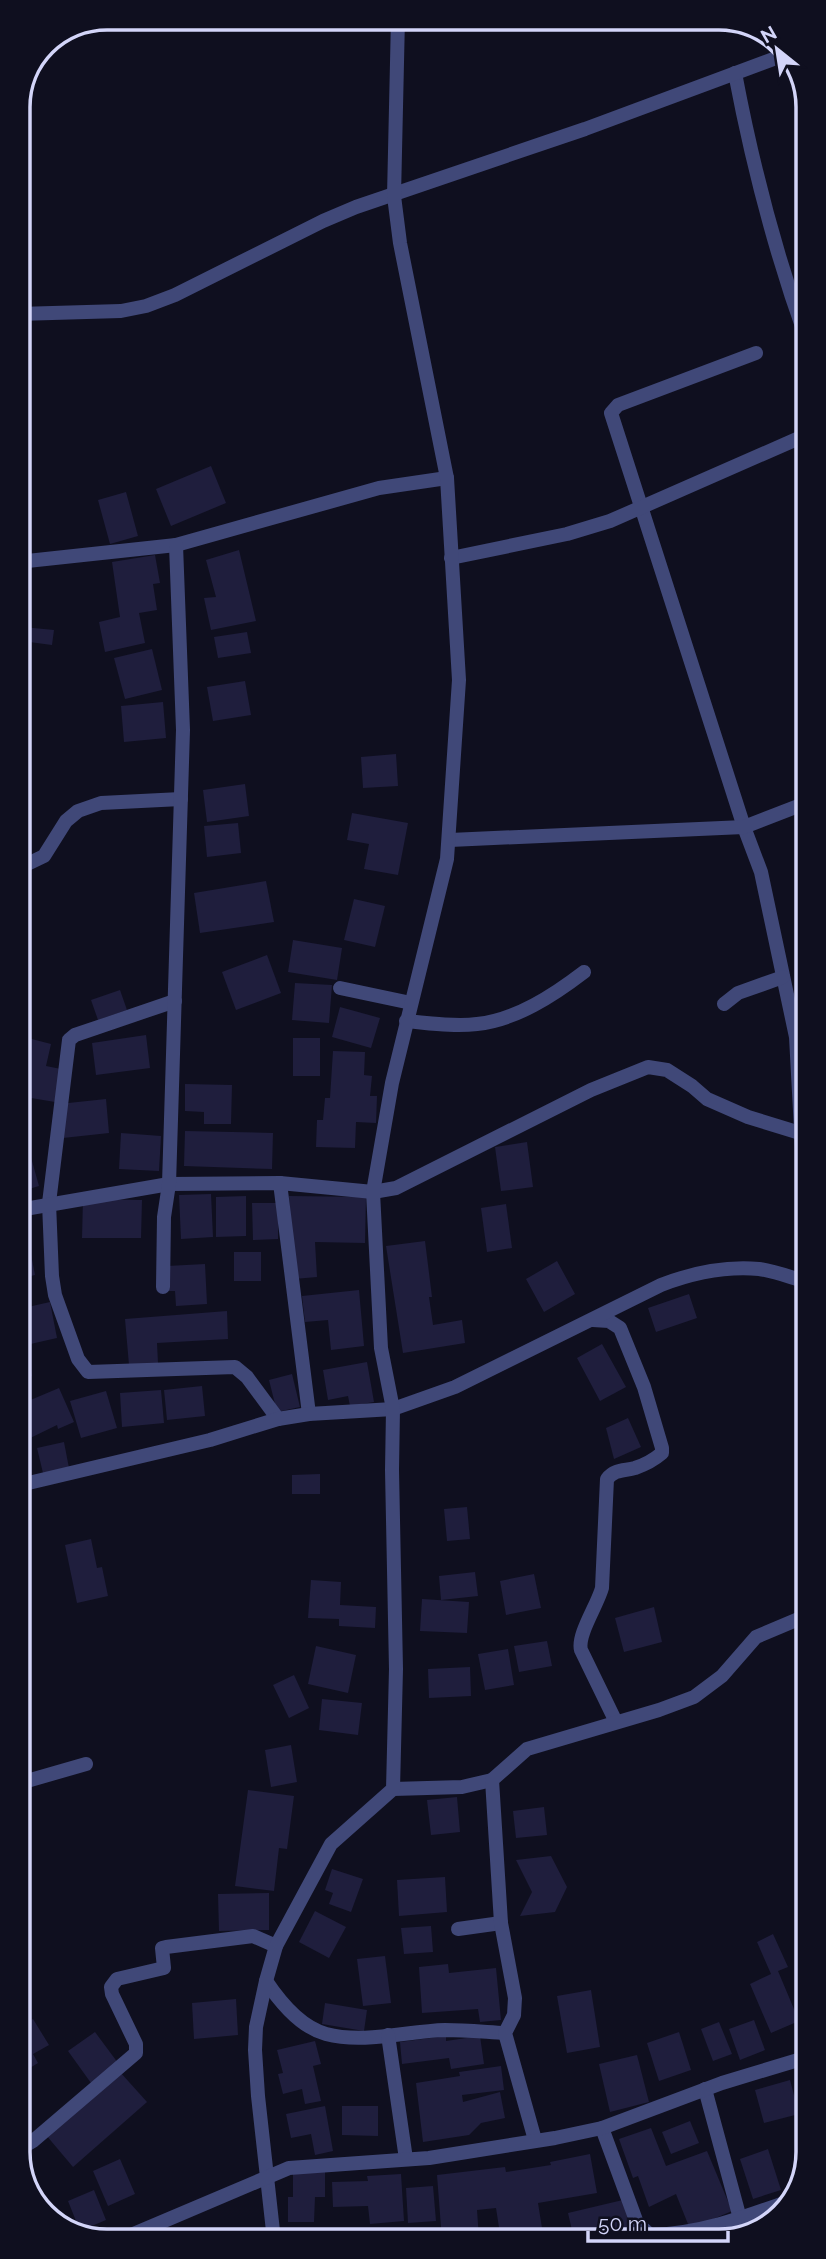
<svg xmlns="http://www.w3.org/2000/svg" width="826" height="2259" font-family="Raleway,sans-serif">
<rect width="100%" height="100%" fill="#0f0f1f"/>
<!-- building -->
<g fill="#1f1e3d">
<path d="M211,466L226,503L171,526L156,489Z"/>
<path d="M126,492L138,536L110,544L98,500Z"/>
<path d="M239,550L256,621L211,630L204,598L216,597L206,560Z"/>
<path d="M155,555L160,583L153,584L157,610L139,613L145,643L105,652L99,622L120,617L112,562Z"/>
<path d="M23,627L54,630L52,645L22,641Z"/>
<path d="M247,632L251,653L218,658L214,637Z"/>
<path d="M152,649L162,690L125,699L114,658Z"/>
<path d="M245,681L251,715L213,721L207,687Z"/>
<path d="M163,702L166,738L124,742L121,706Z"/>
<path d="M396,754L398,786L363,788L361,757Z"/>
<path d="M245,784L249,816L207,822L203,790Z"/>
<path d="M352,813L408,823L398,875L364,869L369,844L347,840Z"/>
<path d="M238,823L241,853L207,857L204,826Z"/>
<path d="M266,881L274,922L200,933L194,893Z"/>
<path d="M354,899L385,906L375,947L344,940Z"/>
<path d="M293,940L342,948L337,980L288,972Z"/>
<path d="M267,955L281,993L236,1010L222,972Z"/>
<path d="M295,983L332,985L329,1023L292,1020Z"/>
<path d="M120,990L127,1010L98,1020L91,1000Z"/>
<path d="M340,1007L380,1018L371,1048L332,1037Z"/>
<path d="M146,1035L150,1068L96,1075L92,1043Z"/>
<path d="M24,1037L51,1044L46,1066L61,1069L55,1102L19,1096V1057Z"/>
<rect x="293" y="1038" width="27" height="38"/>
<path d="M333,1051L365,1052L364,1075L372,1076L370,1096H377L376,1123L356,1122L355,1148L316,1147L317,1120H323L325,1098H330Z"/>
<path d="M185,1084L232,1085L231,1124H204V1112L185,1111Z"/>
<path d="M106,1099L109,1133L63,1138L59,1104Z"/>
<path d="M185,1131L273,1133L272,1169L184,1166Z"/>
<path d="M121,1133L161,1136L159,1171L119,1169Z"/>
<path d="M527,1142L533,1187L501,1191L495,1147Z"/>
<path d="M30,1154L39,1186L19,1192V1157Z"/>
<path d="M211,1194L213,1237L181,1239L179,1195Z"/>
<path d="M246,1196V1236L216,1237V1197Z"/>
<path d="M289,1196L366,1197L365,1243L315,1242L317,1277L294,1279Z"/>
<path d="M83,1199L142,1200L141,1238H82Z"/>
<path d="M252,1203H278V1239L253,1240Z"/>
<path d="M506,1204L512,1248L487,1252L481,1208Z"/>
<path d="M425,1241L432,1297H429L433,1325L462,1320L465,1343L403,1353L386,1246Z"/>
<path d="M29,1244L35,1275L19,1279V1246Z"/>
<rect x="234" y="1252" width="27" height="29"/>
<path d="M557,1261L575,1294L544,1312L526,1279Z"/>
<path d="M205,1264L207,1304L176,1306L175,1291H169L167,1266Z"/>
<path d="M359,1290L364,1346L331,1350L328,1320L305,1322L302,1296Z"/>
<path d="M689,1294L697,1318L656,1332L648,1308Z"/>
<path d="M50,1302L57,1338L26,1345L19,1309Z"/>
<path d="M227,1311L228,1339L157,1343L158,1363L129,1365L125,1319Z"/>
<path d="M602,1344L626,1387L600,1401L577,1358Z"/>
<path d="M26,1345L32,1376L19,1379V1346Z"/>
<path d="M367,1362L374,1402L350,1406L348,1396L328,1400L323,1370Z"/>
<path d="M292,1374L300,1407L277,1412L269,1380Z"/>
<path d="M202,1386L205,1416L167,1420L164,1390Z"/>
<path d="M59,1388L74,1422L58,1429L57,1425L20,1443V1417L25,1414L21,1404Z"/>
<path d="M161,1390L164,1423L122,1427L120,1393Z"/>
<path d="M106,1391L117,1428L81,1438L70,1401Z"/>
<path d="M628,1418L641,1447L614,1459L606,1428Z"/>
<path d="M64,1442L69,1468L43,1473L37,1448Z"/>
<path d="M320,1474V1494H292V1475Z"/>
<path d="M467,1507L470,1539L447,1541L444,1509Z"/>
<path d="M91,1539L97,1568L102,1567L108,1596L77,1603L65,1545Z"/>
<path d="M475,1572L478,1596L441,1600L439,1576Z"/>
<path d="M534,1574L541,1608L506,1615L500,1581Z"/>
<path d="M311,1580L341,1582L340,1605L376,1607L375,1628L339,1626V1619L308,1618Z"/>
<path d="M422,1599L469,1602L467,1633L420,1631Z"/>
<path d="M654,1607L662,1642L624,1652L615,1618Z"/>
<path d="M547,1641L552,1666L519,1672L514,1646Z"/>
<path d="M316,1646L356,1655L348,1693L308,1684Z"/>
<path d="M508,1649L514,1685L485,1690L478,1654Z"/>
<path d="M470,1667L471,1696L429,1698L428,1669Z"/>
<path d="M294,1675L309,1708L289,1718L273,1685Z"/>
<path d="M322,1699L362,1703L358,1735L319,1730Z"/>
<path d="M291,1745L297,1782L271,1787L265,1750Z"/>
<path d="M248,1790L294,1796L287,1849L279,1848L274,1891L235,1886Z"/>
<path d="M457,1797L460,1832L431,1835L427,1800Z"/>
<path d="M544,1807L547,1835L516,1838L513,1811Z"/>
<path d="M551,1856L567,1887L555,1912L520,1916L532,1892L516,1860Z"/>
<path d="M332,1869L363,1879L351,1912L329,1904L333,1893L325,1890Z"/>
<path d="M445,1877L447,1912L399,1916L397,1880Z"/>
<path d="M269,1893V1930L219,1931L218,1894Z"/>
<path d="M315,1911L346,1927L329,1958L299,1942Z"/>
<path d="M431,1926L433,1952L404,1954L401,1928Z"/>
<path d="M773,1934L788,1967L778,1971L799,2021L771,2033L750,1984L771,1974L757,1942Z"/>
<path d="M385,1956L391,2003L363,2006L357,1959Z"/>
<path d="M448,1964L449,1973L496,1968L501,2020L480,2022L478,2009L422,2013L419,1967Z"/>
<path d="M808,1984V2018L798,1988Z"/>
<path d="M591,1990L600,2047L567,2053L557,1996Z"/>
<path d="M236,1999L238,2035L194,2039L192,2003Z"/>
<path d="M325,2003L367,2010L364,2031L322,2024Z"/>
<path d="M33,2019L49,2045L33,2054L38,2063L20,2074V2027Z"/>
<path d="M754,2020L765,2050L740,2060L729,2029Z"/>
<path d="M719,2022L732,2054L713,2061L701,2029Z"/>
<path d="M95,2032L118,2063L91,2083L68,2051Z"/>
<path d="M679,2032L691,2070L659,2081L647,2043Z"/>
<path d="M446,2036V2041L480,2036L484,2064L451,2069L449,2058L402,2064L400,2042Z"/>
<path d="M315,2041L321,2064L313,2066L321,2101L305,2104L302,2089L283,2094L278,2074L283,2073L277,2050Z"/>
<path d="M637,2055L649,2102L610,2112L599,2064Z"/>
<path d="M501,2066L504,2090L462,2095L463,2102L500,2092L505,2118L481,2123L469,2135L423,2142L416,2083L460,2076L459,2072Z"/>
<path d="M120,2072L147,2102L73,2167L46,2135Z"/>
<path d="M790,2080L799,2114L764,2123L755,2090Z"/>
<path d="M325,2106L333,2151L315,2155L311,2134L291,2138L286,2114Z"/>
<path d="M342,2106H378V2136L342,2135Z"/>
<path d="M690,2121L699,2143L671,2154L662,2132Z"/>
<path d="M651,2128L666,2166L707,2151L732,2211L690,2229L676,2194L649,2207L638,2176L633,2178L619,2139Z"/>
<path d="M768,2149L781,2190L753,2199L740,2159Z"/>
<path d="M590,2154L597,2193L538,2203L542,2228L500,2234L496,2208L477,2210L479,2238L442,2240L437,2175L505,2167L506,2172L551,2165L550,2162Z"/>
<path d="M120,2159L135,2194L108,2206L93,2171Z"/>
<path d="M325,2172V2197H315L314,2222H288V2197H293V2173Z"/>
<path d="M401,2174L404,2221L370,2224L368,2206L333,2207L332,2182L368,2181L367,2176Z"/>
<path d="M433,2186L436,2221L408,2223L406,2188Z"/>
<path d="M94,2190L106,2220L80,2231L68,2201Z"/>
<path d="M627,2199L635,2231L600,2239H574L568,2213Z"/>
<path d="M190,2233L193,2241H172Z"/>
</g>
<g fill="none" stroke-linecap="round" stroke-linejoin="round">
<!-- minor -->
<g stroke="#404878" stroke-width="14">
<path d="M735,73C752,163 775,252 806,338"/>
<path d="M18,314L121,311L146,306L175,295L323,221L356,207L585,129L787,54"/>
<path d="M756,353L618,405L611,413L744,827L761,872L796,1037L807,1240"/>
<path d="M451,558L567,534L610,521L806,435"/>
<path d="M18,562L176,545L379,488L447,478"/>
<path d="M450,840L744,827L806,803"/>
<path d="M19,868L44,856L66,821L78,811L101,803L181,799"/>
<path d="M340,988L411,1003"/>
<path d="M175,1001L75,1035L69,1040L49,1203L52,1276L55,1295L78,1359L88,1372L235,1367L247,1377L278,1419"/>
<path d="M724,1004L738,993L783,977"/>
<path d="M406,1021C429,1023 454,1027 477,1024C516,1020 554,995 584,972"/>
<path d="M280,1183L309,1414"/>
<path d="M19,1210L169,1184L280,1183L373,1192L396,1188L591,1090L648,1067L667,1070L692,1086L707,1099L748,1117L800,1133H807"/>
<path d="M163,1287L164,1217L169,1184L183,730L176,545"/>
<path d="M593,1320L609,1321L620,1328L644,1387L662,1448V1453C655,1459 644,1465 635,1468C624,1471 615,1469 607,1479L602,1588C597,1606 577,1635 581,1650L616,1722"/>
<path d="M20,1485L210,1440L278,1419L309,1414L393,1409L455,1387L661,1285C692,1273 725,1266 759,1269C775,1271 792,1278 807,1282"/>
<path d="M20,1783L86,1764"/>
<path d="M393,1789L462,1787L492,1780"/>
<path d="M458,1929L501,1923"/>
<path d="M266,1981C280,2002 300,2027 326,2034C364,2044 407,2031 445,2030C465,2030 486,2032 505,2033"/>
<path d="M388,2035L406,2159"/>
<path d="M705,2089L745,2237"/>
<path d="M602,2128L637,2223L650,2235C700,2234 745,2217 792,2200"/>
<path d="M535,2140L505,2033L514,2015L515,1998L501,1923L492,1780L527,1749L659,1710L694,1697L722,1676L756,1637L808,1615"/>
<path d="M21,2148L33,2141L136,2053V2044L112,1994L111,1987L117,1979L164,1968L162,1948L166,1947L253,1936L276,1946"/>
<path d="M274,2240L258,2096L255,2050L256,2027L266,1981L276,1946L331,1844L393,1789L396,1669L392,1470L393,1409L381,1348L373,1192L392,1083L447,859L459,680L447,478L400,243L394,196L398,18"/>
</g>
<!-- tertiary -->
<path stroke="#404878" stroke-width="14" d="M117,2241L289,2168L429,2158L555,2138L602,2128L722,2083L808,2057"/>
</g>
<!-- crop -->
<path d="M0 0H826V2259H0ZM107 30H719A77 77 0 0 1 796 107V2152A77 77 0 0 1 719 2229H107A77 77 0 0 1 30 2152V107A77 77 0 0 1 107 30Z" fill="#0f0f1f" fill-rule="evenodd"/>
<path fill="none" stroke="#d3d5f9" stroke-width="3.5" d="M107 30H719A77 77 0 0 1 796 107V2152A77 77 0 0 1 719 2229H107A77 77 0 0 1 30 2152V107A77 77 0 0 1 107 30Z"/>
<!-- north arrow -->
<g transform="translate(777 49) rotate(330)" stroke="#0f0f1f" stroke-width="5" paint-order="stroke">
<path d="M0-5L12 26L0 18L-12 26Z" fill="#d3d5f9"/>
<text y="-10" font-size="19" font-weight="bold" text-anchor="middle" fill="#d3d5f9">N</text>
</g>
<!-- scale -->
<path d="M588 2231v10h140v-10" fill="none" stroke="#d3d5f9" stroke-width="3.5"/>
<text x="598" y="2231" font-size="21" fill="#d3d5f9" stroke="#0f0f1f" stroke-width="5" paint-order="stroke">50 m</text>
</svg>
